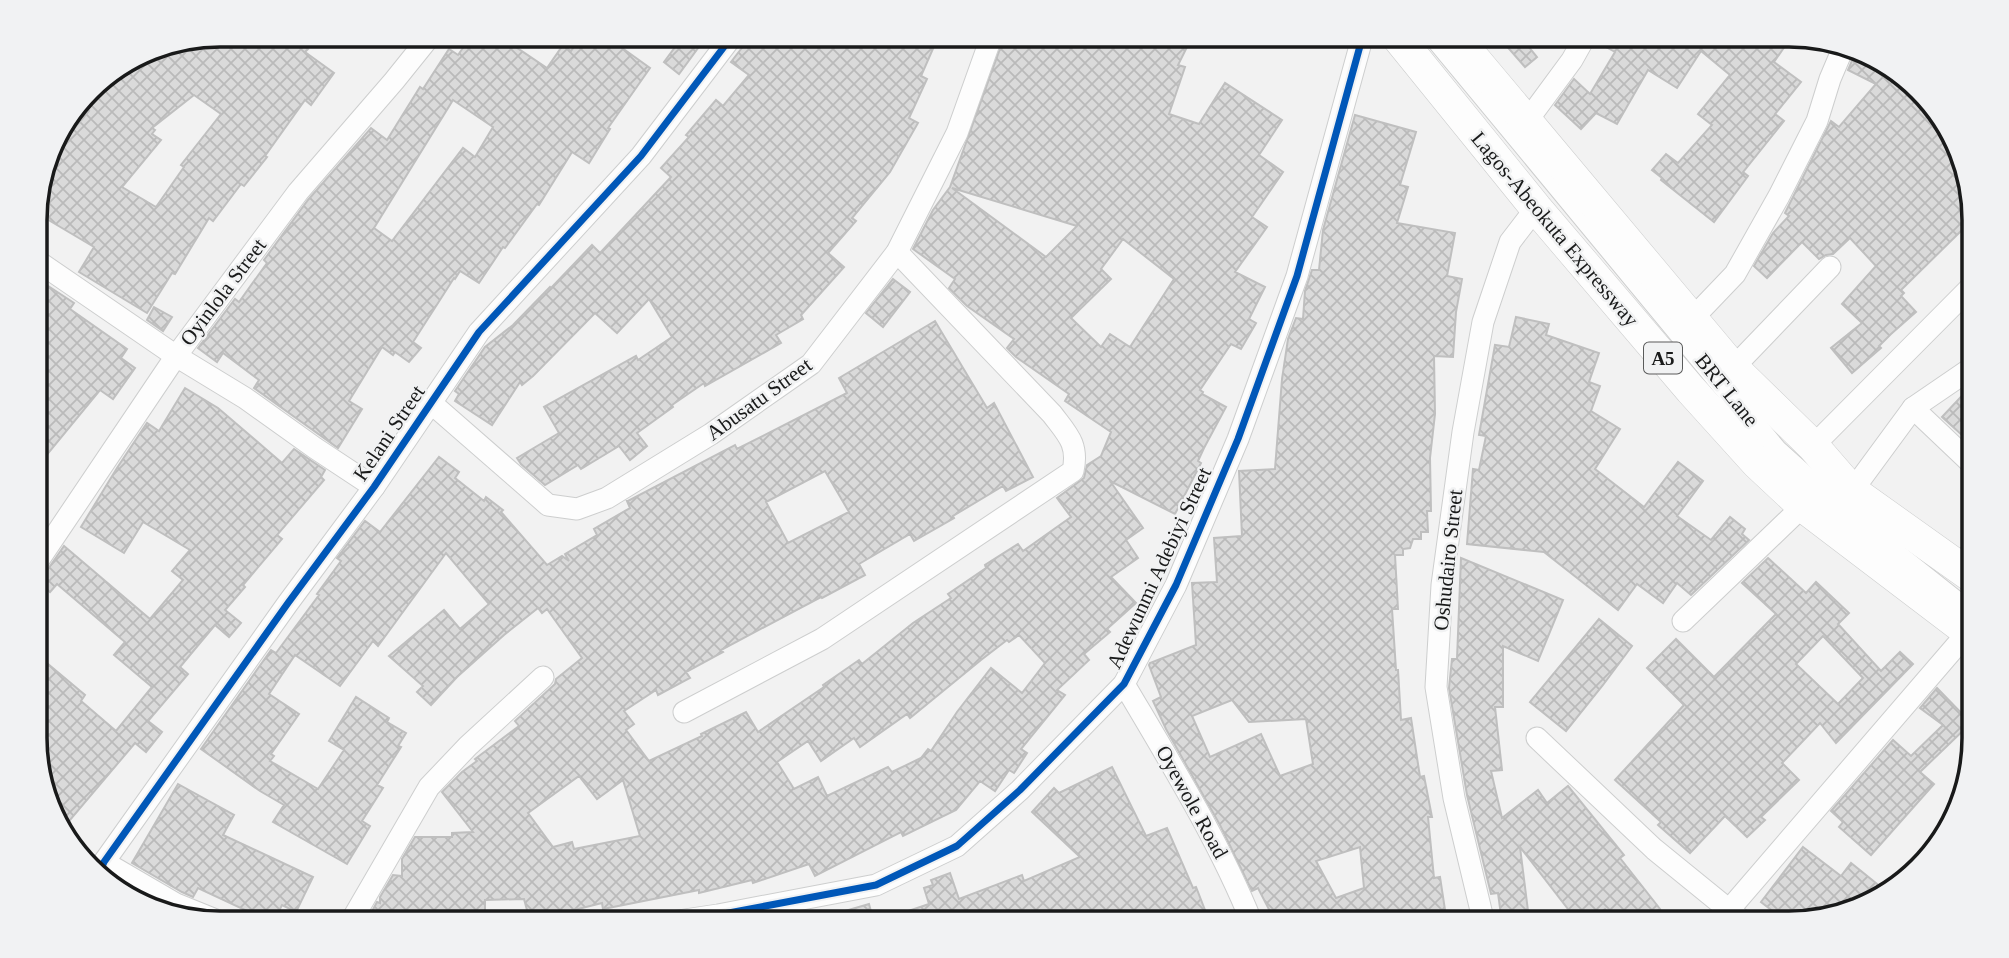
<svg xmlns="http://www.w3.org/2000/svg" width="2009" height="958" font-family="Georgia,serif">
<defs>
<pattern id="building-cross-hatch" width="8" height="8" patternUnits="userSpaceOnUse" patternTransform="scale(1.75)"><rect width="8" height="8" fill="#dadada"/><path d="M0 0l8 8M0 8l8-8" fill="none" stroke="#bababa"/></pattern>
</defs>
<rect width="100%" height="100%" fill="#f2f2f2"/>
<!-- building -->
<g fill="url(#building-cross-hatch)" stroke="#bfbfbf" stroke-width="2" fill-rule="evenodd">
<path d="M220,35H291L308,49L305,52L334,73L311,105L305,100L265,156L267,157L244,186L241,184L213,221L209,218L175,274L172,273L147,313L79,272L94,247L35,212V207L52,147L56,150L89,111L84,107L114,71L150,49ZM194,95L221,114L181,165L184,167L156,207L122,187L161,140L152,134L155,130L152,128Z"/>
<path d="M472,35H498L547,68L563,45L571,51L582,35H604L650,68L608,128L610,129L589,163L572,152L539,205L537,204L505,248L503,247L479,283L460,271L455,279L454,278L413,342L421,348L409,362L395,352L393,355L382,347L349,401L362,409L338,448L254,388L259,380L223,353L217,362L198,348L235,299L239,302L267,263L264,260L308,200L371,128L387,140L420,87L423,89L449,49L458,55ZM453,100L493,127L475,157L463,148L392,241L374,228Z"/>
<path d="M684,35H688L701,44L679,74L664,62Z"/>
<path d="M752,35H939L921,76L927,79L909,118L918,123L890,172L852,218L856,221L828,253L844,267L801,315L803,319L776,335L781,343L705,386L704,383L672,405L673,407L637,433L647,446L630,460L619,446L581,469L578,465L545,485L521,464L517,458L559,433L544,407L636,356L638,360L672,337L649,299L617,333L595,313L533,376L522,385L520,382L492,425L455,401L459,394L455,391L485,347L513,325L550,287L551,288L592,245L600,253L671,177L661,168L689,137L686,135L716,100L723,106L749,75L731,62Z"/>
<path d="M1005,35H1193L1178,65L1185,67L1169,114L1199,124L1225,83L1282,120L1259,155L1283,172L1252,217L1267,227L1235,272L1265,287L1249,319L1256,323L1241,349L1231,344L1200,390L1203,392L1202,394L1226,407L1204,448L1198,461L1201,463L1175,514L1110,481L1143,528L1126,540L1138,558L1111,577L1136,603L1107,629L1110,632L1084,654L1089,660L1057,690L1065,695L1021,749L1027,753L1014,773L1009,770L995,791L980,781L956,810L903,836L901,832L815,876L809,864L753,883L752,880L699,893V890L603,909L602,903L530,921L524,899L485,900V913L432,915L431,913L399,912L398,922L368,919L377,902L380,903V897L393,875L402,876V859L415,837H452V833L473,832L442,792L462,772L477,761L475,759L519,726L515,721L555,684L556,679L582,658L547,609L542,613L538,608L504,635L457,677L431,705L417,692L423,686L389,656L444,610L460,629L489,604L446,553L378,646L373,641L340,686L295,655L269,694L299,714L271,754L274,756L270,761L318,789L344,750L329,741L356,697L389,718L387,722L406,733L398,746L401,747L377,785L383,788L362,821L370,826L347,864L273,822L284,805L260,791L201,749L271,650L276,653L319,595L317,594L341,561L337,558L365,521L380,532L439,457L459,472L455,478L484,501L486,497L503,510L501,512L547,565L562,556L569,561L565,554L597,535L594,529L630,508L627,501H628L735,445L737,449L847,393L839,378L935,321L987,408L994,403L1033,477L1006,491L1003,486L953,516L954,518L914,541L910,534L859,564L865,575L822,598L821,597L721,650L723,652L686,672L690,678L658,695L656,690L624,711L634,724L626,730L649,761L702,736L701,734L746,712L758,732L824,687L823,685L859,660L862,664L913,623L951,598L948,594L986,568L985,565L1018,544L1023,551L1071,517L1057,498L1084,478L1087,465L1101,456L1111,432L1065,401L1069,394L1016,357L1007,348L1014,339L967,306L949,288L955,279L913,249L933,210L950,187ZM952,188L1077,226L1046,257ZM1123,239L1174,279L1130,347L1110,334L1101,347L1071,318L1111,279L1101,269ZM825,471L849,512L788,543L766,502ZM1019,635L1045,663L1022,693L991,668L957,712L931,751L928,749L921,758L892,772L888,767L827,796L818,777L794,789L777,762L808,741L821,761L854,738L860,747L907,714L910,718L981,660L1007,640L1009,642ZM579,776L597,799L623,780L640,836L574,849L572,842L553,847L528,813Z"/>
<path d="M1497,35H1519L1537,57L1525,67Z"/>
<path d="M1599,35L1792,36L1774,62L1801,82L1775,114L1784,121L1743,172L1748,176L1714,222L1661,180L1662,178L1652,170L1666,154L1678,163L1712,125L1698,114L1730,75L1701,51L1677,88L1648,70L1617,124L1596,113L1581,129L1555,105L1574,79L1590,94L1615,52L1597,42Z"/>
<path d="M1857,49H1860L1936,108L1972,196L1973,242L1961,231L1901,290L1904,293L1901,296L1916,312L1891,334L1879,346L1881,348L1852,373L1831,348L1862,323L1842,304L1876,266L1850,238L1833,254L1826,255L1819,259L1802,242L1767,278L1754,266L1773,233L1789,216L1785,213L1831,121L1839,127L1876,84L1848,70Z"/>
<path d="M1355,115L1416,132L1400,185L1408,187L1397,223L1455,233L1447,276L1462,279L1456,312L1453,357L1434,356L1435,414L1430,458L1431,511H1427L1428,532H1421V539H1413L1410,548L1403,549V555H1395L1398,609H1392L1396,670H1398L1401,720L1411,718L1420,777L1424,776L1432,817H1428L1434,878L1440,877L1447,923H1276L1258,888L1252,891L1220,825L1166,729L1153,701L1161,697L1149,665L1150,663L1196,645L1192,583L1217,582L1214,538L1242,536L1239,471L1275,469L1282,379L1288,339L1296,318L1303,319L1305,291L1312,270H1319L1323,230ZM1232,700L1249,722L1306,719L1313,764L1280,776L1261,734L1210,757L1192,716ZM1360,847L1364,888L1336,898L1316,861Z"/>
<path d="M36,278L74,303L70,309L127,349L121,358L135,368L113,399L100,390L36,468Z"/>
<path d="M893,279L910,292L883,327L866,313Z"/>
<path d="M154,307L172,317L163,331L147,320Z"/>
<path d="M1516,317L1549,324L1546,335L1599,353L1589,382L1600,386L1591,411L1620,429L1595,469L1644,507L1678,462L1703,481L1677,516L1711,540L1730,517L1745,529L1742,534L1749,540L1691,595L1677,583L1663,603L1637,584L1618,610L1544,552L1467,544L1473,469L1479,470L1486,436L1479,435L1495,345L1509,347Z"/>
<path d="M1973,384V445L1942,417Z"/>
<path d="M185,388L218,408L282,463L294,449L325,470L321,477L324,480L277,535L282,539L243,585L245,587L225,610L241,623L229,637L215,625L180,667L188,674L148,721L162,732L146,752L135,743L70,820H60L37,763L36,654L85,695L81,701L116,731L152,687L114,655L125,642L57,584L50,592L36,580V577L46,572L64,546L150,619L183,580L172,571L190,550L143,522L124,553L81,527L117,468L147,423L159,431Z"/>
<path d="M1461,558L1563,600L1538,661L1503,646V707H1495L1502,770L1491,771L1502,818L1538,790L1547,803L1568,786L1624,855L1620,858L1660,909L1645,919L1639,911L1633,916L1629,912L1623,917L1619,911L1611,917L1605,909L1591,920L1584,911L1575,918L1520,847L1528,911L1501,915L1498,893L1491,894L1467,795L1449,688L1452,659H1457Z"/>
<path d="M1768,558L1806,593L1816,582L1849,613L1838,624L1881,671L1900,652L1913,664L1836,743L1820,723L1782,763L1799,780L1761,817L1765,820L1747,837L1725,816L1690,853L1658,825L1661,822L1615,780L1684,705L1647,668L1676,639L1714,677L1776,614L1742,583ZM1823,636L1863,678L1838,704L1796,664Z"/>
<path d="M1599,619L1632,646L1603,685L1566,731L1530,702Z"/>
<path d="M1937,688L1971,723L1920,772L1934,784L1871,855L1839,827L1843,822L1831,811L1893,740L1911,756L1943,725L1920,708Z"/>
<path d="M1112,767L1146,836L1167,828L1193,888L1196,887L1210,923H883L882,920L929,904L924,888L933,885L931,880L950,873L959,899L1022,875L1024,881L1080,857L1032,812L1054,788L1059,793Z"/>
<path d="M178,784L234,815L223,835L313,877L296,912L282,905L273,923L198,888L193,897L182,892L132,863Z"/>
<path d="M1803,847L1841,876L1851,863L1882,888L1875,898L1801,923H1788L1761,902Z"/>
<path d="M869,904L874,923H822L821,918Z"/>
</g>
<g fill="none" stroke-linecap="round" stroke-linejoin="round">
<defs>
<g id="minor">
<path d="M1433,35L1776,450L1857,523L1974,616"/>
<path d="M1527,121L1572,60L1586,35"/>
<path d="M36,260L176,356L245,398L315,448L374,487"/>
<path d="M1691,320L1735,274L1779,196L1817,121L1830,79L1844,46"/>
<path d="M1733,368L1830,267"/>
<path d="M430,402L548,505L577,509L607,498L711,434L811,364L897,252L957,133L992,35"/>
<path d="M1913,408L1973,465"/>
<path d="M1813,446L1973,285"/>
<path d="M1852,491L1913,408L1973,367"/>
<path d="M36,564L176,356L298,192L394,81L431,35"/>
<path d="M1961,568L1973,549"/>
<path d="M1683,621L1803,506"/>
<path d="M1124,684C1170,762 1218,839 1252,923"/>
<path d="M684,712L822,639L1073,471C1079,444 1067,434 1052,414L897,252"/>
<path d="M1537,738L1654,849L1745,923"/>
<path d="M104,862L176,904L223,923"/>
<path d="M100,871L104,862L288,603L374,487L479,332L641,156L733,35"/>
<path d="M1728,911L1968,632"/>
<path d="M350,923L429,787L468,746L543,677"/>
<path d="M665,923L718,915L876,885L957,846L1020,790L1124,684L1176,585L1238,439L1297,276L1363,35"/>
<path d="M1484,923L1454,798L1436,687L1442,585L1463,432L1483,322L1510,242L1536,208"/>
</g>
<g id="highway">
<path d="M1396,35L1536,208L1691,390L1757,463L1803,506L1974,636"/>
<path d="M1454,35L1733,368L1813,446L1852,491L1974,578"/>
</g>
</defs>
<!-- minor casing -->
<use href="#minor" stroke="#cdcece" stroke-width="23"/>
<!-- highway casing -->
<use href="#highway" stroke="#cdcece" stroke-width="33"/>
<!-- minor -->
<use href="#minor" stroke="#fdfdfd" stroke-width="21"/>
<!-- highway -->
<use href="#highway" stroke="#fdfdfd" stroke-width="32"/>
<defs>
<g id="cycleway">
<path d="M100,871L104,862L288,603L374,487L479,332L641,156L733,35"/>
<path d="M665,923L718,915L876,885L957,846L1020,790L1124,684L1176,585L1238,439L1297,276L1363,35"/>
</g>
</defs>
<!-- cycleway casing -->
<use href="#cycleway" stroke="#f1f2f3" stroke-width="11"/>
<!-- cycleway -->
<use href="#cycleway" stroke="#0057b8" stroke-width="7"/>
</g>
<g text-anchor="middle" stroke-width="5" stroke-linejoin="round" paint-order="stroke">
<!-- shield labels -->
<rect fill="#f1f2f3" stroke="#5a5b5b" stroke-width="2" x="1644" y="342.5" width="38" height="31" rx="5"/>
<g font-size="19" font-weight="bold" fill="#191a1a">
<text x="1663" y="365">A5</text>
</g>
<!-- street labels -->
<g font-size="21" fill="#191a1a" stroke="#f1f2f3">
<text transform="translate(1555 229) rotate(50)" y="7">Lagos-Abeokuta Expressway</text>
<text transform="translate(223 292) rotate(-53)" y="7">Oyinlola Street</text>
<text transform="translate(1727 390) rotate(51)" y="7">BRT Lane</text>
<text transform="translate(759 399) rotate(-36)" y="7">Abusatu Street</text>
<text transform="translate(389 433) rotate(-56)" y="7">Kelani Street</text>
<text transform="translate(1448 560) rotate(-84)" y="7">Oshudairo Street</text>
<text transform="translate(1159 568) rotate(-65)" y="7">Adewunmi Adebiyi Street</text>
<text transform="translate(1192 802) rotate(61)" y="7">Oyewole Road</text>
</g>
</g>
<!-- crop -->
<path d="M0 0H2009V958H0ZM220 47H1789A173 173 0 0 1 1962 220V738A173 173 0 0 1 1789 911H220A173 173 0 0 1 47 738V220A173 173 0 0 1 220 47Z" fill="#f1f2f3" fill-rule="evenodd"/>
<path fill="none" stroke="#191a1a" stroke-width="3.5" d="M220 47H1789A173 173 0 0 1 1962 220V738A173 173 0 0 1 1789 911H220A173 173 0 0 1 47 738V220A173 173 0 0 1 220 47Z"/>
</svg>
